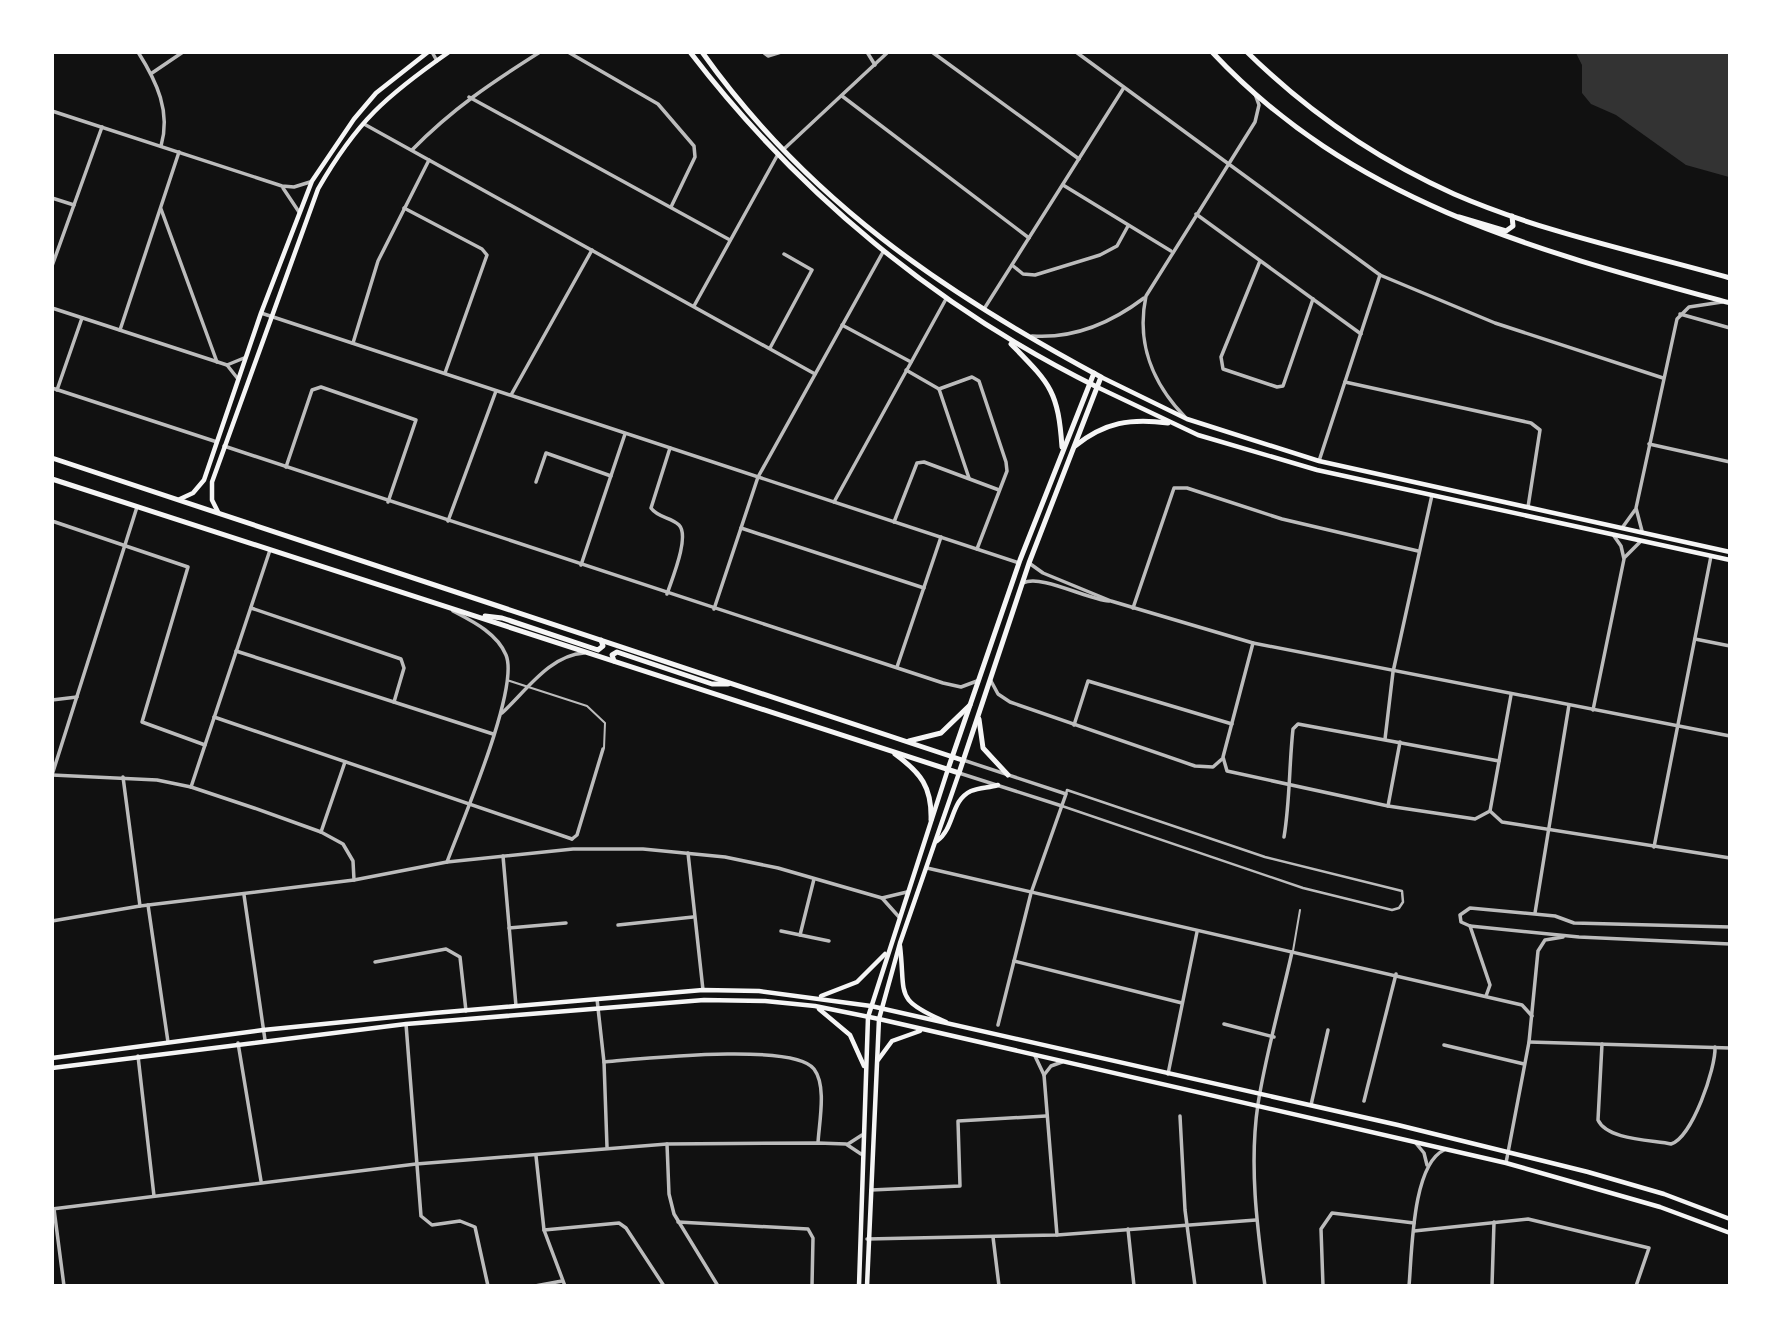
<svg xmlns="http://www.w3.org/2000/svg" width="1782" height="1338" font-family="Lato,sans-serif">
<rect width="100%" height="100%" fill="#111"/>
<!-- water -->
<path fill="#333" d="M1576,53H1729V177L1686,165L1616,115L1591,104L1582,93V65Z"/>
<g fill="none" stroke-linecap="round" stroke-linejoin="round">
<!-- service -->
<g stroke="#bcbcbc" stroke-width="2">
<path d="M507,680L587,706L605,723L604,748"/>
<path d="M1293,951L1300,910"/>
</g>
<!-- pedestrian -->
<path stroke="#bcbcbc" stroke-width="2.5" d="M1062,806L1303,888L1392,910L1399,908L1403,902L1402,891L1398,890L1265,857L1067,790L1066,794"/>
<!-- minor -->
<g stroke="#bcbcbc" stroke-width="3.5">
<path d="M138,52C157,82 171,112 161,146"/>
<path d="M432,52L437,61"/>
<path d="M568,52L658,104L694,146L695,157L671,207"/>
<path d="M763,52L768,56L781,52"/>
<path d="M867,52L875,65"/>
<path d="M932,52L1079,159"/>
<path d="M1076,52L1380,275L1495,323L1663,378"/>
<path d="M152,73L183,52"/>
<path d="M842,96L1029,238"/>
<path d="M469,97L730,240"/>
<path d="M364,124L815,374"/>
<path d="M784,149L888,52"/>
<path d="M412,150C452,109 491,83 540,52"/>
<path d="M1063,185L1171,251"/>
<path d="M52,198L74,205"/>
<path d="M404,208L482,249L487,255L445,373"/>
<path d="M161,209L217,362"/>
<path d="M1196,214L1361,334"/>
<path d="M1260,261L1221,357L1223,369L1277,387L1283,386L1313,299"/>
<path d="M1012,265L1023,274L1035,275L1100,255L1117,246L1128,226"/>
<path d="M52,266L102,127"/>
<path d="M694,306L777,156"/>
<path d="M52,308L227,365L238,379"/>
<path d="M984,309L1123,89"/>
<path d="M261,313L1019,563"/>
<path d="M1680,314L1730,328"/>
<path d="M842,325L911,362"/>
<path d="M120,330L179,152"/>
<path d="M1032,336C1075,339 1111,323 1144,298"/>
<path d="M353,343L378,261L429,160"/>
<path d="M770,348L812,270L784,254"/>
<path d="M227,365L244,358"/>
<path d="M906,370L939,389"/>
<path d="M1345,382L1531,423L1540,430L1528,507"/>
<path d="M52,388L217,442"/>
<path d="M939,389L972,377L979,381L1006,462L1007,471L977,549"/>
<path d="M939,389L969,478"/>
<path d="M57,390L82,318"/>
<path d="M511,395L592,250"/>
<path d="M1185,417C1153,384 1136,343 1146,296L1255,122L1259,105L1255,94"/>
<path d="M1649,444L1730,462"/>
<path d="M224,446L943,683L961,687L977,681"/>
<path d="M1319,461L1380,275"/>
<path d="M286,467L312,390L321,387L416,420L388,502"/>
<path d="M536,482L546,453L611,476"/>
<path d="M834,502L946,299"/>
<path d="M52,521L188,567L142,722L205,745"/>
<path d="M448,521L496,391"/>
<path d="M894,522L917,463L924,462L999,490"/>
<path d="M741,528L924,588"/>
<path d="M1622,528L1635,510"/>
<path d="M1642,531L1636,508L1677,319L1689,307L1722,302"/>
<path d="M1625,557L1641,541"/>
<path d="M581,565L625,434"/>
<path d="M667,594C672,579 690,536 679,525C671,517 658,518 651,508L670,448"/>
<path d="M251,608L401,659L404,668L394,702"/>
<path d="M1133,608L1174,488H1187L1282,519L1418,551"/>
<path d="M714,609L758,477L883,252"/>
<path d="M1695,639L1730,646"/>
<path d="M1253,643L1223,757L1227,771L1388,806L1475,819L1490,811"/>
<path d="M236,651L493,734"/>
<path d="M897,667L941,537"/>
<path d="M991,681L998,694L1010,702L1195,766L1213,767L1222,759"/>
<path d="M52,700L77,697"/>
<path d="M1593,710L1624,559L1621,546L1614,536"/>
<path d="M214,717L572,839"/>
<path d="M1074,725L1088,681L1232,724"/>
<path d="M1385,739L1393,672L1432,495"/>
<path d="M963,760L1066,794L1031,893L998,1025"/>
<path d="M959,773L1062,806"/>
<path d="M52,775L157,780L191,787L254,808L321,832L343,844L353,861L354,880"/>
<path d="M52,775L137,507"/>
<path d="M123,777L140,906"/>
<path d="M191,787L270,550"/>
<path d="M1388,806L1400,742"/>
<path d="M1490,811L1502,822L1730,858"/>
<path d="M1490,811L1511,695"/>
<path d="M321,832L345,762"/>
<path d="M1284,837C1290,801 1289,766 1293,729L1298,724L1499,761"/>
<path d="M572,839L577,835L603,749"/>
<path d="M1654,847L1711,556"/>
<path d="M688,853L703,990"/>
<path d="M503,856L516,1006"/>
<path d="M927,868L1522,1005L1532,1016"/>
<path d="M244,895L265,1040"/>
<path d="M148,905L168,1042"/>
<path d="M1535,913L1569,705"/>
<path d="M618,925L693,917"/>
<path d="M1470,926L1490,985L1486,996"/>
<path d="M509,928L566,923"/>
<path d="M781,931L829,941"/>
<path d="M800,935L814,879"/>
<path d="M1014,961L1182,1003"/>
<path d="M375,962L446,949L460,957L466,1011"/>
<path d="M597,999L604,1062L607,1147"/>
<path d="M406,1024L421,1216L432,1225L460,1221L475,1227L488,1286"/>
<path d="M1224,1024L1274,1037"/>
<path d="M1529,1042L1730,1048"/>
<path d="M238,1043L261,1181"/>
<path d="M1602,1044L1598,1120C1607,1140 1652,1140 1671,1144C1692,1138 1716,1068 1715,1047"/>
<path d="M1444,1045L1524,1064"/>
<path d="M138,1056L154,1196"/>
<path d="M1035,1056L1044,1075L1057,1235"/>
<path d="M604,1062C640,1059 794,1042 814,1069C827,1086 819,1123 818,1143"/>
<path d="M1168,1074L1197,932"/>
<path d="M1044,1075L1051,1066L1062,1062"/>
<path d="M1364,1101L1396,974"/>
<path d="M1311,1105L1328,1030"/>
<path d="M1180,1116L1185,1210L1195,1286"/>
<path d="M667,1144L669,1194L674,1214L718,1286"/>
<path d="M848,1144L862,1135"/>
<path d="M536,1156L544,1230L565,1286"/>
<path d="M1506,1163L1529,1042L1538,951L1545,940L1563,937"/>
<path d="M871,1190L960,1186L958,1121L1046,1116"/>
<path d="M52,1209L416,1164L667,1144L818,1143L846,1144L861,1154"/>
<path d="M54,1209L64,1286"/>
<path d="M678,1222L808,1229L813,1238L812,1286"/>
<path d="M1128,1229L1134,1286"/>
<path d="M544,1230L619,1223L626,1228L664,1286"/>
<path d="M1414,1231L1528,1219L1649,1248L1636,1286"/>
<path d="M993,1237L999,1286"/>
<path d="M867,1239L1057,1235L1256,1220"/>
<path d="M535,1286L562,1281"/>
<path d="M1265,1286C1257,1226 1249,1164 1258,1104C1266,1053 1281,1002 1292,952"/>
<path d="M1323,1286L1321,1229L1332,1213L1414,1223"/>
<path d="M1492,1286L1494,1222"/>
</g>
<!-- tertiary -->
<g stroke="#bcbcbc" stroke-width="3.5">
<path d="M52,111L282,186L294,187L310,182"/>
<path d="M283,188L299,212"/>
<path d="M1029,563L1043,573L1111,601L1253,643L1730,736"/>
<path d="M1023,583C1041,574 1086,599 1109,601"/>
<path d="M502,713C526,691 550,655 584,653"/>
<path d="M447,862C461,824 520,688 506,655C497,633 472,621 453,611"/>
<path d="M882,898L899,917"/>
<path d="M52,921L140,906L354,880L447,862L573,849H643L725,857L778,868L882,898L907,892"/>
<path d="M1730,927L1574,923L1555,916L1470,908L1460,915L1461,922L1470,926L1579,937L1730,944"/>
<path d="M1415,1142L1424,1153L1427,1165"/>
<path d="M1409,1286C1412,1253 1412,1165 1444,1150"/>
</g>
<!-- secondary -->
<g stroke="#f5f5f5" stroke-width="4.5">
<path d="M1101,377L1187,419L1319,461L1730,552"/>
<path d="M1097,387L1198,435L1317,470L1730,560"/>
<path d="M180,499L193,493L204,480L261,313L312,181L354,119L376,93L428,52"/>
<path d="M218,512L212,500V482L318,189C357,121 386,96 449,52"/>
<path d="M937,841C955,828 950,801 971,791C980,787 989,788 998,785"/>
<path d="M900,946C906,996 893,999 946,1022"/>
<path d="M821,996L857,982L885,954"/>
<path d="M819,1009L850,1035L864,1066"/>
<path d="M52,1058L263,1030L434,1013L703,990L759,991L871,1006L1398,1125L1588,1172L1664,1194L1730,1219"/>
<path d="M878,1060L892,1041L920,1031"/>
<path d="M52,1068L406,1024L704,1000L765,1001L815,1006L879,1019L1506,1163L1660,1207L1730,1233"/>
<path d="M859,1286L868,1017L948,769"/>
<path d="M867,1286L879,1019L900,943L959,773"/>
</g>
<!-- primary -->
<g stroke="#f5f5f5" stroke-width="5">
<path d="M690,52C799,194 937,308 1097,387"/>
<path d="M702,52C808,201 943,292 1101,377L1029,563L959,773"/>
<path d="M1212,52C1353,203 1538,251 1730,303"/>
<path d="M1247,52C1308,112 1376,159 1454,194C1541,232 1638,252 1730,278"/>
<path d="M1459,217L1506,231L1513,226L1512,216"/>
<path d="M1011,344C1050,384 1058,390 1062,447"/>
<path d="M1075,446C1105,422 1131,418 1168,423"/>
<path d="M979,719L983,748L1008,775"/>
<path d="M948,769L1020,560L1094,373"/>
</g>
<!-- trunk -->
<g stroke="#f5f5f5" stroke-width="5">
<path d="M52,458L962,760"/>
<path d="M52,479L959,773"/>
<path d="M485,616L502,618L598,650L603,646L601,640"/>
<path d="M614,661L612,655L617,652L712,684H728"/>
<path d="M909,741L941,733L970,705"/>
<path d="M895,754C921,773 932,787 931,820"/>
</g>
</g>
<!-- border -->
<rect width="1782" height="1338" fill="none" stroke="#ffffff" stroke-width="108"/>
</svg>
